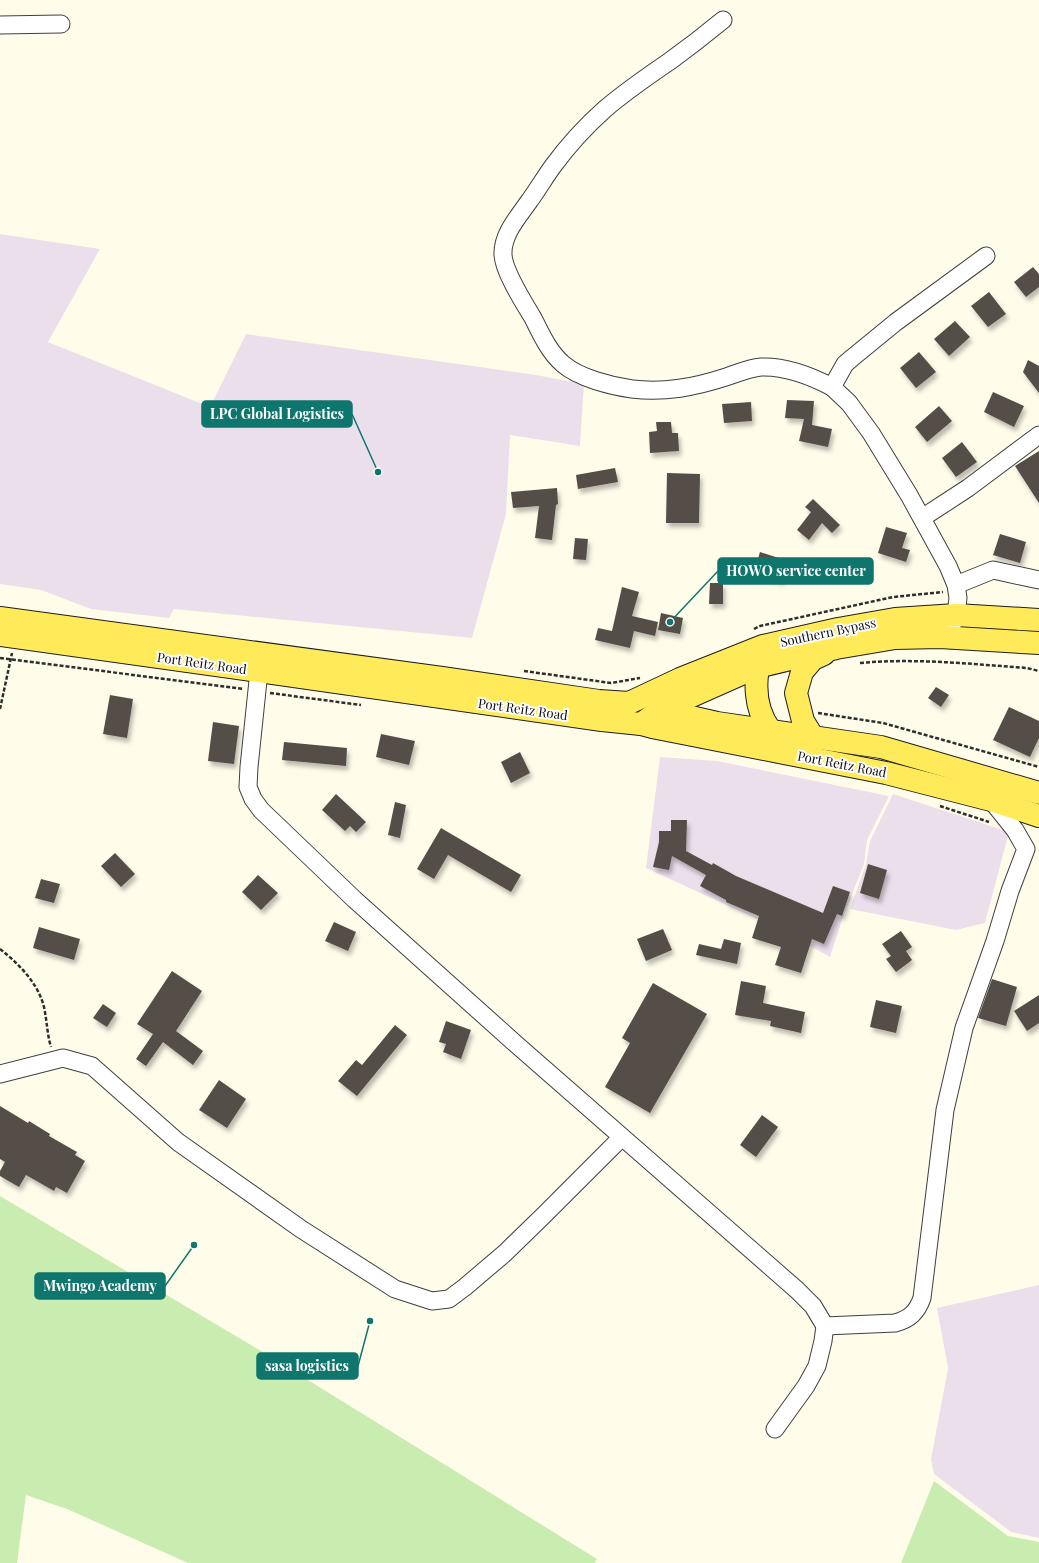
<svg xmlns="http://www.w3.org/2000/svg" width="1039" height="1563" font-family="'Playfair Display',serif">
<defs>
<filter id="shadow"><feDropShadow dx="2.5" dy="4.5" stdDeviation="2" flood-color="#0004"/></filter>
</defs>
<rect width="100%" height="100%" fill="#fffdea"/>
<!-- industrial -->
<g fill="#ecdfec">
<path d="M0,234L100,249L48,342L210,407L246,334L536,375L584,384L580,446L510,435L506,514L472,638L174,609L169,618L91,609L41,590L0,584Z"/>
<path d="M660,757L717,761L889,796L867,840L864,864L842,920L830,957L785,932L646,868Z"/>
<path d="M893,794L1009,832L985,923L956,930L850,909L866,864L870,841Z"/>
<path d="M1039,1285V1538L1011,1532L934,1474L931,1459L948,1368L937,1308Z"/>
</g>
<!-- green -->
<g fill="#c9edb0">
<path d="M0,1196L266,1354L597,1559L595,1563H188L67,1509L26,1495L17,1563H0Z"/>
<path d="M934,1481L1008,1536L1039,1542V1563H901Z"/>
</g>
<!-- building -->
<g fill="#554e47" filter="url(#shadow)">
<path d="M1033,267L1039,274V287L1026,297L1014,282Z"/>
<path d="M989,292L1006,314L988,327L971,306Z"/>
<path d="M955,321L970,337L949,356L934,339Z"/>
<path d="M919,352L936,372L916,388L900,368Z"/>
<path d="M1028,360L1039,366V393L1023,372Z"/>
<path d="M993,392L1024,406L1014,427L984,412Z"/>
<path d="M787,400L814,401L812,425L832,429L828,447L799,441L804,419L785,418Z"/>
<path d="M751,402L752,421L724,423L722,404Z"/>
<path d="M939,406L952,421L927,442L915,427Z"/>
<path d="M656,422H671L672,433H678L679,451L650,453L649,432L657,431Z"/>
<path d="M962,442L977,462L956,477L942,458Z"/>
<path d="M1039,451V503L1015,466Z"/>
<path d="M615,468L618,482L578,489L576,475Z"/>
<path d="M667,473L700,474L699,523H666Z"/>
<path d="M557,488L558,504L556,505L552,540L535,538L539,506L513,508L511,492Z"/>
<path d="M813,499L840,525L832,533L822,523L809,540L797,530L811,512L805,507Z"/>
<path d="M886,527L907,533L902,548L910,550L906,562L878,553Z"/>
<path d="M1000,534L1026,542L1020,563L993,555Z"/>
<path d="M575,538L588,539L586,560L573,559Z"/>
<path d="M760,552L788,561L782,581L754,573Z"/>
<path d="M710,583H723V604H709Z"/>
<path d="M622,587L639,592L632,616L658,622L655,636L634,631L630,648L595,640L598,628L612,631Z"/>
<path d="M661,613L683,618L680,634L658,630Z"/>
<path d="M936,687L949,695L941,707L928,698Z"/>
<path d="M110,695L133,699L127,738L103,734Z"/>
<path d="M1009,707L1039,721V738L1030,757L993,740Z"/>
<path d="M213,722L239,726L234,764L208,761Z"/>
<path d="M381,734L415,741L409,765L376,757Z"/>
<path d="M284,742L347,748L346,766L282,760Z"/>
<path d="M520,752L530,773L511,783L501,762Z"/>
<path d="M336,794L366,822L356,832L350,826L345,831L322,810Z"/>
<path d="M395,802L406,805L400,838L388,835Z"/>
<path d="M671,820H687L686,851L712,865L713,863L736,876L823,913L833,886L850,892L842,916L837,914L824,944L812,939L801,973L775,965L781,947L752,938L759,916L726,902V900L700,886L706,875L672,856L669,870L653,867L659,842V831H671Z"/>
<path d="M441,828L521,875L511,892L448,855L434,879L417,869Z"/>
<path d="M115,853L135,874L121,887L101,866Z"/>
<path d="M868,864L887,870L879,899L860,893Z"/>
<path d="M258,875L278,893L261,910L242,892Z"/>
<path d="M41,879L60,884L54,903L35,898Z"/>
<path d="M334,922L356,932L348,951L325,941Z"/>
<path d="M39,927L80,939L74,960L33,948Z"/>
<path d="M663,929L672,950L646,961L637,939Z"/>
<path d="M901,931L912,947L906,951L912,960L896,972L886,959L891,956L882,944Z"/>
<path d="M724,939L741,943L737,964L696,955L699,944L721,949Z"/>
<path d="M172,971L202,991L176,1031L203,1051L193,1065L163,1042L146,1066L136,1059L153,1034L137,1024Z"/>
<path d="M992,979L1017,987L1006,1026L978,1018Z"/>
<path d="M741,981L766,986L763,1003L805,1012L801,1033L770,1026L771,1021L735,1015Z"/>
<path d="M653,983L707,1014L650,1113L605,1087L630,1043L622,1038Z"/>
<path d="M1039,995V1023L1027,1031L1014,1011Z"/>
<path d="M876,1000L902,1006L896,1033L870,1027Z"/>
<path d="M103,1004L116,1013L107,1027L93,1018Z"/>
<path d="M446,1021L471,1030L461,1059L443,1052L446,1044L439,1042Z"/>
<path d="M395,1025L407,1035L357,1096L338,1081L356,1060L362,1065Z"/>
<path d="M219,1080L246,1099L227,1128L199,1110Z"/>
<path d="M0,1106L28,1123L29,1121L50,1134L49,1136L77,1152L75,1155L85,1161L67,1193L56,1187L54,1191L26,1175L19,1187L0,1176V1171L5,1162L0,1159Z"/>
<path d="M762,1115L778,1127L756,1157L740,1145Z"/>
</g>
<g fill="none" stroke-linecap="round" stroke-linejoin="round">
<defs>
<g id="minor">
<path d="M723,20C706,34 688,48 670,61C648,76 626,91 605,109C587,125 567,147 553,166C545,177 538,189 530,200C519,216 502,234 503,255C504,272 524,303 533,318C541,334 549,352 563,364C579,378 611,386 632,389C665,393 695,387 726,377C738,373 749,368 761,367C785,366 811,376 832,387"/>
<path d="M0,25L61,24"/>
<path d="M922,518L968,488L1039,435"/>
<path d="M956,585L993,570L1039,580"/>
<path d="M952,625L956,615L958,598L956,585L948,566L909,495L871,433L849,403L832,387L845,364L852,358L896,322L986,256"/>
<path d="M259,671L249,767L248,787L253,799L261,810L354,899L517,1045L797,1290L813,1306L825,1326L823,1341L817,1366L806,1386L775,1429"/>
<path d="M0,1074L63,1058L92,1066L178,1142L301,1229L395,1289L432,1301L449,1299L465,1287L505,1253L543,1216L621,1138"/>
<path d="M825,1326L895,1323C910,1319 917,1312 922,1298L945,1110L964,1028L995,941L1010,891L1026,849L1015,830L991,800"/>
</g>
<g id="major">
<path d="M0,618L442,678L599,701L629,703L680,679L763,646L838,629L895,619L956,615L1039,620"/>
<path d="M0,635L259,671L602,720L641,724L652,727L886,773L991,800L1039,816"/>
<path d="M761,655C754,680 754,708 770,730"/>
<path d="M660,710L717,723L881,747L1039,793"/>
<path d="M641,724L660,710L757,667L836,648L895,638L940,637L1039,643"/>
<path d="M813,737L803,721L796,693L802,672L813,659L824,654"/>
</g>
</defs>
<!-- minor casing -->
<use href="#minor" stroke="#3f3f3f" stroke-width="19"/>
<!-- major casing -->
<use href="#major" stroke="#1d1d1d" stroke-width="24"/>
<!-- path -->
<g stroke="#2e2e2e" stroke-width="2.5" stroke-dasharray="4 2" stroke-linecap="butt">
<path d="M754,629L760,626L893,597L943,592"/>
<path d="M0,658L244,689"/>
<path d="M860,663C916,658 971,664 1027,668L1039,671"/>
<path d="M524,671L611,683L640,678"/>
<path d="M270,693L361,705"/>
<path d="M0,709L12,653"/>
<path d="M818,713L883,723L1039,767"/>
<path d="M940,806L989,822"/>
<path d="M0,949C19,964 38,983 44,1007C47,1021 47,1034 51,1047"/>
</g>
<!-- minor -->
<use href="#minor" stroke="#fff" stroke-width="17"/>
<!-- major -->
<use href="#major" stroke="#ffeb5a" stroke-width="22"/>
</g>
<g text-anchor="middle" stroke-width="4" stroke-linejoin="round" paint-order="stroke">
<!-- street labels -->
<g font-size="13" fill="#0c0c0c" stroke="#fff">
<text transform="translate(828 632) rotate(-12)" y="5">Southern Bypass</text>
<text transform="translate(202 663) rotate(8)" y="5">Port Reitz Road</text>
<text transform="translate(523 709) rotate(8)" y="5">Port Reitz Road</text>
<text transform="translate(842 764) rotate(11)" y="5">Port Reitz Road</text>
</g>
</g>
<!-- callouts -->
<path fill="none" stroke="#0f766e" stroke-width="1.5" d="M378 472L352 414M670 622L718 571M194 1245L165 1286M370 1321L358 1366"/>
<g fill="#0f766e" stroke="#fff" stroke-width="1.5">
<circle cx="378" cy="472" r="4"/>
<circle cx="670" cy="622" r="4"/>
<circle cx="194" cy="1245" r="4"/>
<circle cx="370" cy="1321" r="4"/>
</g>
<g fill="#0f766e" stroke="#0f766e" stroke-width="1.5">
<rect x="202" y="401" width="150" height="26" rx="4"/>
<rect x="718" y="558" width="155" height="26" rx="4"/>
<rect x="35" y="1273" width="130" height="26" rx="4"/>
<rect x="257" y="1353" width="101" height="26" rx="4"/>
</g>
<g font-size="14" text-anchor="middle" font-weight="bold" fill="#fff">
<text x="277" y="419">LPC Global Logistics</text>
<text x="796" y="576">HOWO service center</text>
<text x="100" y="1291">Mwingo Academy</text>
<text x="307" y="1371">sasa logistics</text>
</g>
</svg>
